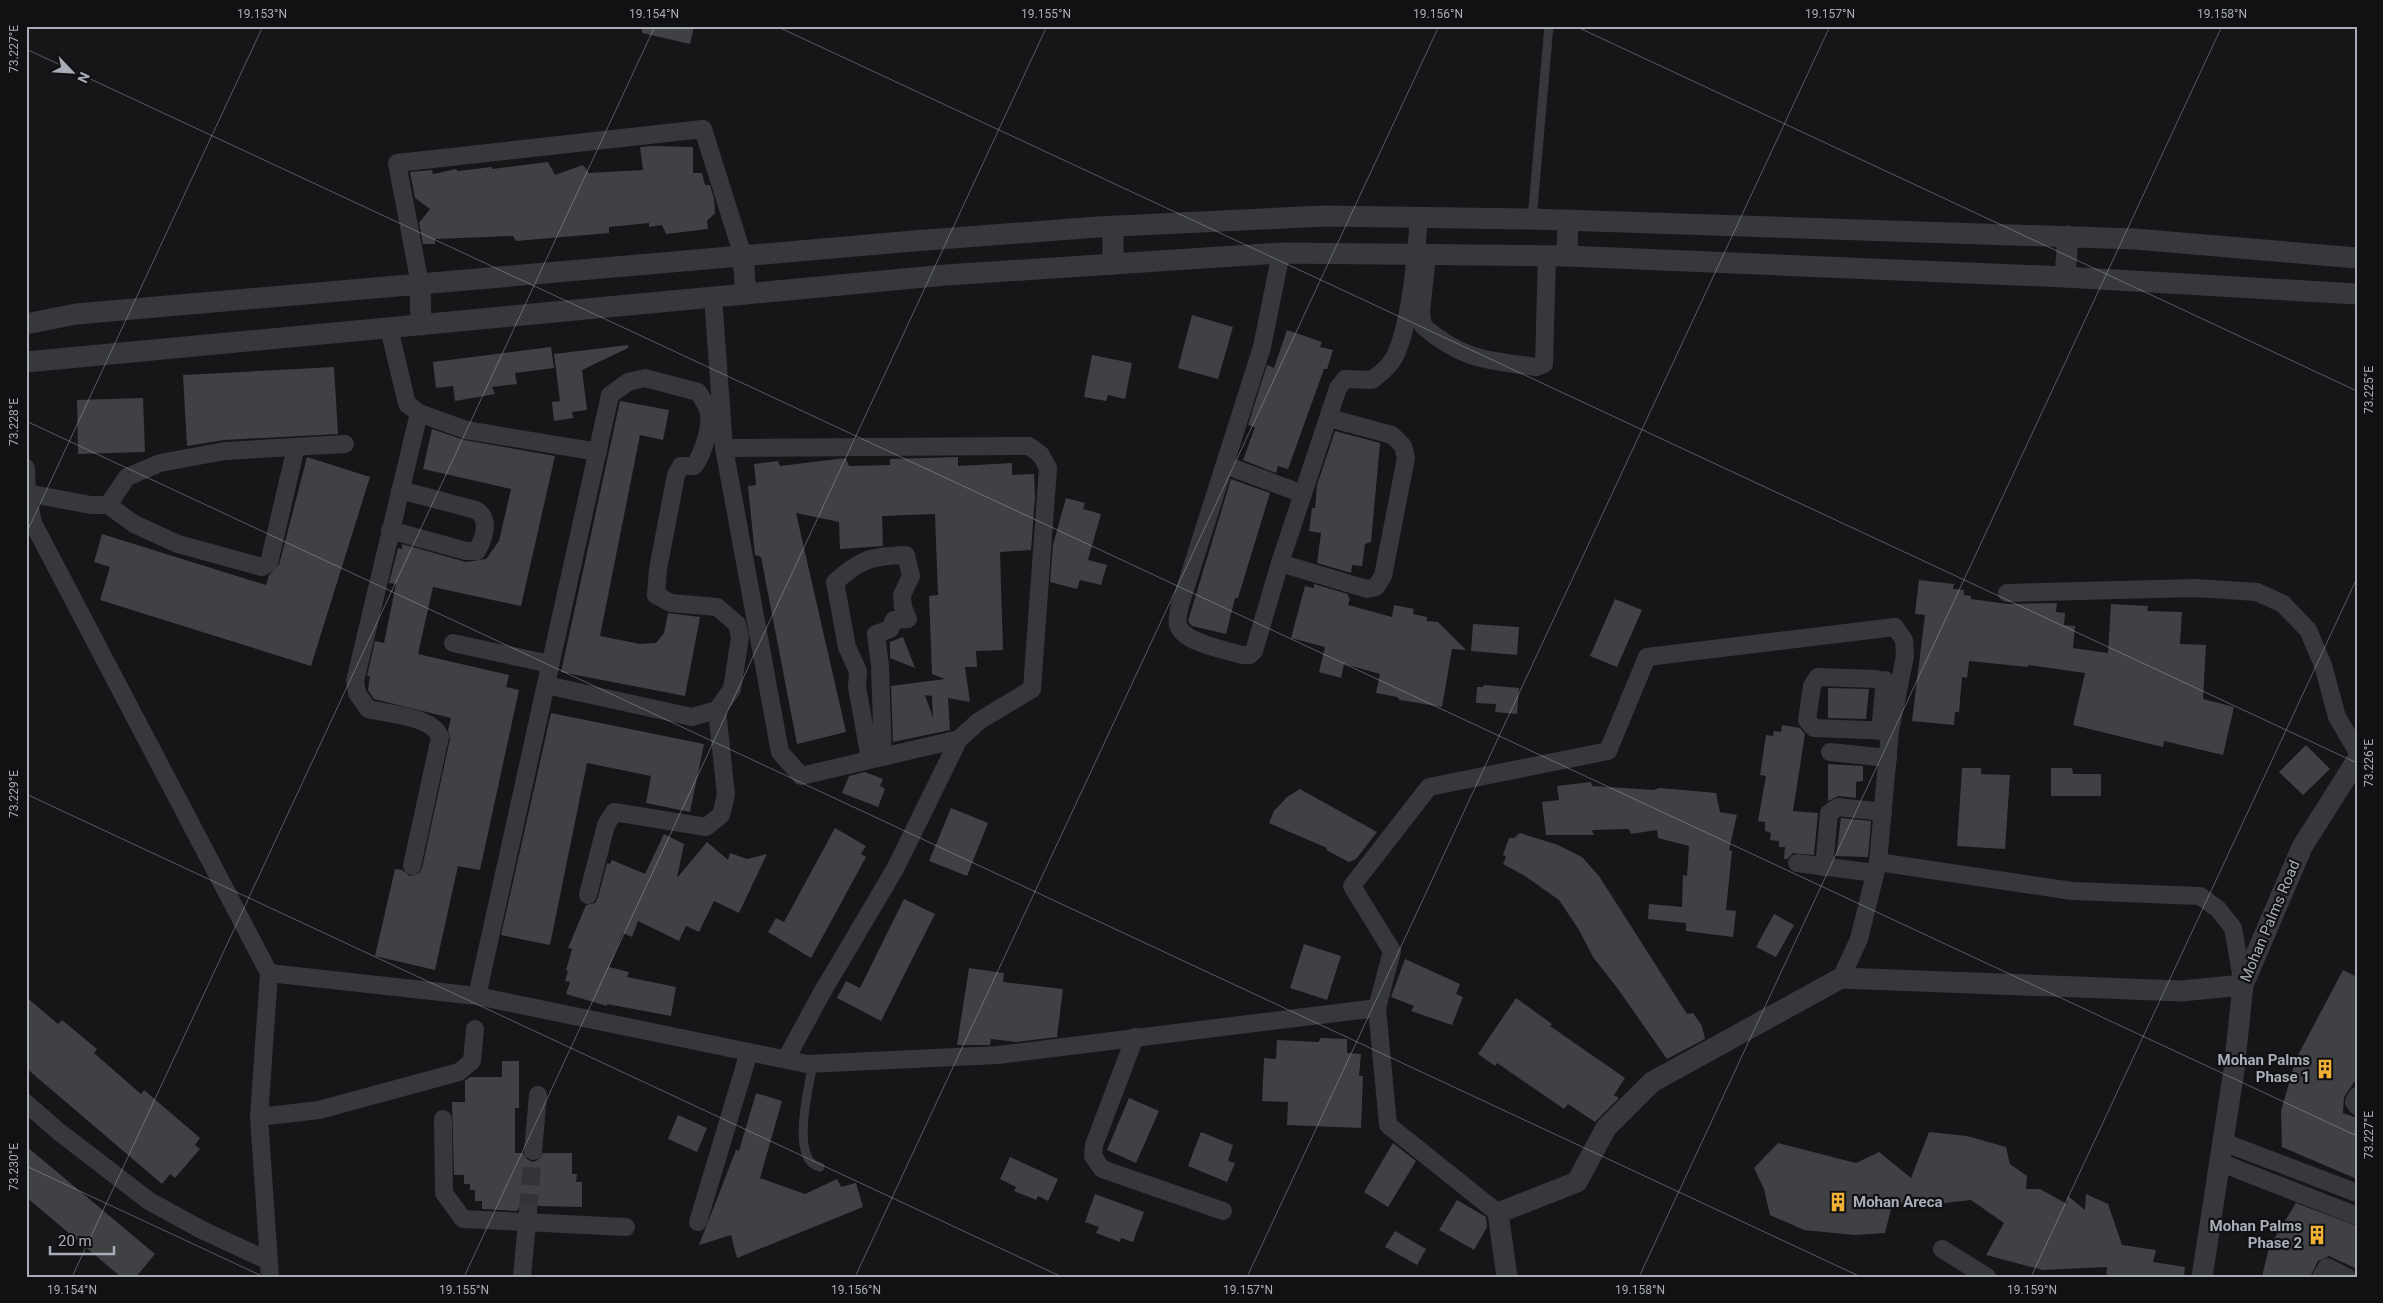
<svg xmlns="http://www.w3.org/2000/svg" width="2383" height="1303" font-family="Roboto,sans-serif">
<rect width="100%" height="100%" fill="#161618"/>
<!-- building -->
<g fill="#404145" fill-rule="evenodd">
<path d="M642,26H694L690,44L642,33Z"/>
<path d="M653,146L693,147V173H702L705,185H710L714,199L715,213L707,221L708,229L666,234L662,225L649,227V223L609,227V233L516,241L513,236L435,239V244H423L419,223L430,209L415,198L410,172L432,170L433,174L456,169L458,171L492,167V169L548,162L555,175L583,165L589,173L643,170L640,147Z"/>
<path d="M1192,315L1233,327L1218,379L1178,368Z"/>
<path d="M1287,330L1322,342L1320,347L1333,350L1327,369H1324L1288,469L1278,466L1276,473L1243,460L1255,427L1248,425L1267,365L1274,368Z"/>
<path d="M628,345V348L582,370L587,410L572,412L573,418L554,421L552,402L560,401L554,354Z"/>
<path d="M551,347L554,368L515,373L517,384L492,387L495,394L455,401L453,386L436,388L433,362Z"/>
<path d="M1092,355L1132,363L1125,399L1108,395L1106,401L1084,397Z"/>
<path d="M334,367L338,434L224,440L187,446L183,375Z"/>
<path d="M143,398L145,452L78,454L77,400Z"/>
<path d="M620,401L669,410L663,440L640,435L600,636L640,644L656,643L664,633L668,613L700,617L685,696L561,672Z"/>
<path d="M432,429L464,440L555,456L521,606L433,587L418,654L509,675L506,687L519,690L480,870L458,866L435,970L375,956L395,869L402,870L410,876L419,873L422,868L450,739L448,730L451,718L374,699L368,690L370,676H367L375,641L384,643L396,584L389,583L398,548L402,549V544L466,562L486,559L499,541L511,489L423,469Z"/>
<path d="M1335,431L1380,443L1371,542L1365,544L1362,566L1352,565L1351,573L1317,563L1321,533L1309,531L1312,508H1315L1317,485Z"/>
<path d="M307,457L370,477L311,666L100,600L110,567L94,562L102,534L266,585L269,575L279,565Z"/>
<path d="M958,457V466L1012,463V475L1034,474L1035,497L1031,550L1000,552L1003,650L976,651L977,667H965L970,702L948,698L950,730L893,742L891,686L945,679L932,674L929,596L938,595L935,514L882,516L883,546L840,549L839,522L796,513L846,732L797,744L761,557L755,555L748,486L756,485L754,464L778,461L780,466L846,458L849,466L890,465V459ZM925,695L932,696L933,718Z"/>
<path d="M1231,479L1270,493L1238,598H1235L1226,634L1192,626L1188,621Z"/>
<path d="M1066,498L1085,503L1083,509L1101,514L1088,560L1107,565L1101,585L1080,580L1077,589L1050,582L1053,545Z"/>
<path d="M1919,580L1954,584L1953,589L1964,590V595L1971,596V599L2007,604L2057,603L2056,612L2065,613L2064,625L2075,626L2073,648L2108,653L2111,604L2148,606L2147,611L2182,612L2180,644L2206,645L2203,699L2234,707L2223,755L2164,741L2163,747L2073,725L2085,673L2028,665V667L1969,661L1967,678L1962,677L1959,712H1955L1954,725L1912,721L1925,615L1915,614Z"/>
<path d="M1314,584L1348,594V597L1350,598L1348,605L1392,617L1394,605L1414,609L1413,614L1427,617V621L1438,622L1466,650L1452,649L1442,707L1400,700L1397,697L1376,693L1380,674L1344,664L1341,678L1319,672L1325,647L1291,638L1305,586L1314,588Z"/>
<path d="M1615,599L1642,610L1617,667L1590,656Z"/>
<path d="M1473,624L1519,627L1517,655L1471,651Z"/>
<path d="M903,637L915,668L890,658V642Z"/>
<path d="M1484,685L1519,688L1517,714L1495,712L1496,704L1476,703L1477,687H1483Z"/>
<path d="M1828,688L1869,689L1866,719L1828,718Z"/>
<path d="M551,713L704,744L690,812L646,803L651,776L587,763L550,945L501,935Z"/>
<path d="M1782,725L1800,728L1805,734L1793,811L1818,813L1814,855L1793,853L1787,859H1784L1785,847H1779V841L1770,840L1771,833L1765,831V822L1758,821L1766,776L1760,775L1766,735L1773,736L1774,731L1781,732Z"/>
<path d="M2306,745L2330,769L2303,795L2279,772Z"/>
<path d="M1828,764L1863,766V781L1856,782V798L1839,796L1828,801Z"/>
<path d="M1962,768H1981V774L2010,775L2005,849L1957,846Z"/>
<path d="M2051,768H2072L2073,774H2101V796H2051Z"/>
<path d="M865,772L883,779L880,786L885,789L878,807L842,793L849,776Z"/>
<path d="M1591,782L1592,786L1653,790L1660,788L1716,793L1720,812L1737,815L1729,850L1732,851L1726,910L1736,911L1733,937L1686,931V923L1648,919L1649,904L1682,907L1683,875L1687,876L1689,846L1658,838L1657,830L1631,834L1629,829L1592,830L1594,835H1546L1542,802L1559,800L1557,786Z"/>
<path d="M1300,789L1377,832L1356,859L1349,862L1326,850L1327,848L1269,823L1274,811L1287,797Z"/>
<path d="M951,808L988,823L967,876L929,861Z"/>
<path d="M1841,818L1871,821L1868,857L1836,856Z"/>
<path d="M835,828L866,846L861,854L866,857L811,958L768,932L776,918L784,922Z"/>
<path d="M1520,833L1558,845L1582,857L1599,876L1687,1014L1693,1013L1702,1026L1705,1039L1667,1059L1618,989L1593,957L1579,930L1559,900L1525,876L1503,864L1506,857L1503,855L1509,838H1514Z"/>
<path d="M664,834L684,844L677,878L707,842L728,860L730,853L747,859L767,854L739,913L714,901L699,932L686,926L679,941L638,921L632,937L623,933L609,967L629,972L627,977L676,987L671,1016L607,1004V1006L566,994L570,982L565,981L568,971L566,970L572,949L568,948L586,905L595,903L598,898L607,863L610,864L612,860L645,874Z"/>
<path d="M904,899L935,914L881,1021L837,998L846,981L860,988Z"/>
<path d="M1774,914L1794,925L1776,957L1756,947Z"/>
<path d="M1304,944L1341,956L1327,1000L1290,988Z"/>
<path d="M1405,959L1460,984L1456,994L1463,997L1452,1025L1411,1011L1414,1006L1391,997Z"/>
<path d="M969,968L1004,973L1003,982L1063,989L1057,1037L1016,1042L991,1039L990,1045H957Z"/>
<path d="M2343,970L2357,977V1078L2344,1097L2343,1113L2357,1118V1179L2282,1147L2281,1111L2296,1059Z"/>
<path d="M26,997L58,1024L62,1020L97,1049L94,1053L141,1094L144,1090L200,1138L195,1145L200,1149L175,1178L170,1174L162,1184L26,1068Z"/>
<path d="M1516,998L1552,1024L1550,1026L1625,1078L1614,1095L1619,1098L1595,1122L1568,1104L1564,1109L1497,1063L1495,1066L1478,1054Z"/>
<path d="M1320,1038L1347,1039V1053L1361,1054L1359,1076H1363L1361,1128L1287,1125L1288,1102L1262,1101L1264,1058L1276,1059L1277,1040L1319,1042Z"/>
<path d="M502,1061H519V1108H515V1153H523L527,1159L533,1162L538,1160L543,1153H572V1174H577L576,1182H582V1207L537,1206L528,1201L520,1206L517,1211L482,1209V1201H475V1190H470V1184H464V1175H454L452,1102H465V1081L470,1077H502Z"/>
<path d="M756,1093L782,1101L760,1178L805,1194L837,1179L841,1187L856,1183L863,1207L737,1258L731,1235L699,1245L736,1150L739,1151Z"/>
<path d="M1129,1098L1159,1111L1136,1163L1107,1150Z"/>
<path d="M678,1115L707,1128L697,1152L668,1139Z"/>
<path d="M1201,1132L1233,1145L1228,1161L1235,1163L1227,1182L1188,1166Z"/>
<path d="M1929,1132L1967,1136L2006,1147L2010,1164L2027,1176L2026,1189H2040L2067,1204L2068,1196L2085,1210L2086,1194L2108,1204L2122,1245L2156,1250L2153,1262L2185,1267L2184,1277H2106L2107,1267L2043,1270L1986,1255L2004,1223L1971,1200L1936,1204L1913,1201L1892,1205L1885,1233L1854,1235L1804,1230L1770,1215L1764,1189L1754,1168L1778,1143L1856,1163L1879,1152L1911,1178Z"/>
<path d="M1393,1143L1416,1161L1388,1207L1364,1192Z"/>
<path d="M26,1146L155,1254L136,1277H121L26,1197Z"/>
<path d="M1010,1157L1058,1179L1048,1201L1038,1196L1036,1200L1014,1191L1016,1187L1000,1179Z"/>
<path d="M1095,1194L1144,1212L1133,1242L1121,1238L1120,1242L1096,1233L1099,1227L1085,1222Z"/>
<path d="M1457,1200L1486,1217L1487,1227L1474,1250L1439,1230Z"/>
<path d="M2296,1203L2357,1226V1269L2329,1256L2318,1261L2310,1277H2262L2269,1247Z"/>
<path d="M1395,1231L1426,1249L1417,1265L1385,1247Z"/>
</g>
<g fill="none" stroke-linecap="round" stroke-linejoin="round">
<!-- minor-tunnel -->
<path stroke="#333438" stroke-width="18" stroke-dasharray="18 9" stroke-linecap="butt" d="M528,1212L533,1151"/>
<!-- service -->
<g stroke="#37383d" stroke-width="9">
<path d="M1532,219L1549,26"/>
<path d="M813,1063C809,1086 795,1142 810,1161C812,1164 817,1166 820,1167"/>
</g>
<!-- minor -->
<g stroke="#37383d" stroke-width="18">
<path d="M1281,253L1262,347L1180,605C1179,611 1176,620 1178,625C1183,643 1226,650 1242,655H1250L1254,651L1280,563L1338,388L1345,379L1372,380C1380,374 1389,367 1394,358C1411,325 1416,255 1419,217"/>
<path d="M1427,255L1421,312L1423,326C1462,360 1487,360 1536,367L1544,364L1547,255"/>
<path d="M420,284L397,163L703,129L743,256"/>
<path d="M713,297L724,448"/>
<path d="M389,328L407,404L419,413L466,430L598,452"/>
<path d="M1225,465L1303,494"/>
<path d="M26,468L27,493L33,523L269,973L259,1117L270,1277"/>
<path d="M27,493L91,505H108L127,477L160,463L225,451L345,444"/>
<path d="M108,505L134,524L178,544L262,567L269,563L296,447"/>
<path d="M390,530L466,551H477C484,538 491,519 476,510L400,490"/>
<path d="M1280,563L1367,589L1376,587L1383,576L1406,458L1403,446L1392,435L1329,418"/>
<path d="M2007,593L2194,588L2257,592L2283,604L2308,630L2323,665L2337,717L2357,751"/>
<path d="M453,643L550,664"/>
<path d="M1876,679L1818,677L1812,686L1807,720L1814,728L1890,731"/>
<path d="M1880,731L1885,680"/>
<path d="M1830,752L1888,758"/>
<path d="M870,759L857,687L858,671L847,647L835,582C861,559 871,556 906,555L911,576L902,595L903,607L908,619L894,620L890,629L876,634L880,666L883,757"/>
<path d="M1878,862L2072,891L2200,896L2218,909L2233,928L2243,985"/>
<path d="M1797,863L1875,873"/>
<path d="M412,866L440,737C432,716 388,714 368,709L357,693L355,681L419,413"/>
<path d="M1824,867L1829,813L1838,807L1883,812"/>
<path d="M588,895L606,825L614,812L706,827L721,815L726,795L717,710"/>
<path d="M269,973L477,996L807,1064L998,1055L1377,1008L1388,1125L1498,1213"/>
<path d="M477,996L610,395L628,382L645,378L698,392C703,399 707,405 709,413C711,428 703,454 694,466H681L676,475L658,569L656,595L671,603L717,607L737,624L740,637L732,689L717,710L692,717L546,685"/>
<path d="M1377,1008L1392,951L1352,886L1429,787L1608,751L1647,657L1895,627L1904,640L1905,656L1890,731L1878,862L1859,939L1841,978"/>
<path d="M1135,1037L1094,1145L1093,1156L1102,1169L1223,1211"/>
<path d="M786,1059L820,996L895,869L959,739L801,776L780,752L724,448L1029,446L1041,455L1048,468L1032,689L979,721L959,739"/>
<path d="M2357,1096L2354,1102L2357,1106"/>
<path d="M26,1103L58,1131L149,1201L202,1230L269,1261"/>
<path d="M259,1117L319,1110L459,1072L472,1061L475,1029"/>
<path d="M443,1119L444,1193L463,1219L626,1227"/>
<path d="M2223,1142L2357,1193"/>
<path d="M533,1151L538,1095"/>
<path d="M2219,1162L2357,1216"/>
<path d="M698,1222L749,1052"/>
<path d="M1942,1249L1987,1277"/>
<path d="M522,1277L528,1212"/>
<path d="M2321,1277L2327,1267L2347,1277"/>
</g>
<!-- tertiary -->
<g stroke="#37383d" stroke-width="21">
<path d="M743,256L746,294"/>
<path d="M1567,256L1568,220"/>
<path d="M1113,264V226"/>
<path d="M2065,277L2068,236"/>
<path d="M420,284L421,325"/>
<path d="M26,324L76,314L913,241L1098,227L1324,216L1532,219L2135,239L2357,258"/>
<path d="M26,362L946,275L1281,253L1567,256L2065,277L2357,294"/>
<path d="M1507,1277L1498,1213L1577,1182L1606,1128L1652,1082L1841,978L2181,991L2243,985"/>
<path d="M2202,1277L2234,1070L2243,985L2302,847L2357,760"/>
</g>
</g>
<!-- ticks -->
<path fill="none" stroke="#a8adb8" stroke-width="1" stroke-opacity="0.45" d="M776,26L2357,763M1575,26L2357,391M26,49L2357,1136M26,421L1861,1277M26,534L263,26M26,794L1062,1277M26,1166L264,1277M72,1277L655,26M464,1277L1047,26M855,1277L1439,26M1247,1277L1830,26M1639,1277L2222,26M2031,1277L2357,578"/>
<!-- icons -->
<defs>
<symbol id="building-bare" viewBox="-9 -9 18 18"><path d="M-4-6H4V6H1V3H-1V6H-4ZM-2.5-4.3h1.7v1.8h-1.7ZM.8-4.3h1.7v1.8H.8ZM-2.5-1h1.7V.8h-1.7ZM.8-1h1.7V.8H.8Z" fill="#f2b134" stroke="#111113" stroke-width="2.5" paint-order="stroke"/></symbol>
</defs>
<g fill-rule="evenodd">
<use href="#building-bare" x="2311" y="1055" width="28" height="28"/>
<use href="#building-bare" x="1824" y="1188" width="28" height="28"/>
<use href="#building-bare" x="2303" y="1221" width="28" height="28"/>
</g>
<g text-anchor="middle" stroke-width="4.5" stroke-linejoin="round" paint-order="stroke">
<!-- street labels -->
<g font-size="15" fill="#a8adb8" stroke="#111113">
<text transform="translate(2270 921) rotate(-67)" y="5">Mohan Palms Road</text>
</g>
<!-- poi labels -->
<g font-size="15" font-weight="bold" fill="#a8adb8" stroke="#111113" text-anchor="end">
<text x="2310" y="1065">Mohan Palms<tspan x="2310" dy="17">Phase 1</tspan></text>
<text x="1853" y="1207" text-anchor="start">Mohan Areca</text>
<text x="2302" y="1231">Mohan Palms<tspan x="2302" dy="17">Phase 2</tspan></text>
</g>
</g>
<!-- border -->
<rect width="2383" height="1303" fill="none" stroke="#111113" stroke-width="55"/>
<!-- north arrow -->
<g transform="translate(72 72) rotate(115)" stroke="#111113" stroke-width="4" paint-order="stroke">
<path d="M0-4L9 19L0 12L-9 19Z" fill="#a8adb8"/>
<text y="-8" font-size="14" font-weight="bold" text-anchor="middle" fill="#a8adb8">N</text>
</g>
<!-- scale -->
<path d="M50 1246v8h64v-8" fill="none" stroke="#a8adb8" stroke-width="2.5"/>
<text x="58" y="1246" font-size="15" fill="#a8adb8" stroke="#111113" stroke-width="4" paint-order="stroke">20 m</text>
<rect x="28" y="28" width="2328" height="1248" fill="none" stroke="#a8adb8" stroke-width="2"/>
<g font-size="12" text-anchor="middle" fill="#a8adb8">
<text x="262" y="18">19.153°N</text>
<text x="654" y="18">19.154°N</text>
<text x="1046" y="18">19.155°N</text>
<text x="1438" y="18">19.156°N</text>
<text x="1830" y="18">19.157°N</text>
<text x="2222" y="18">19.158°N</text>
<text transform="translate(14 49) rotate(-90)" y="4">73.227°E</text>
<text transform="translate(2369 390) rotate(-90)" y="4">73.225°E</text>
<text transform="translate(14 422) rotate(-90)" y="4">73.228°E</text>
<text transform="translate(2369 763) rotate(-90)" y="4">73.226°E</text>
<text transform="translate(14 794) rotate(-90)" y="4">73.229°E</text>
<text transform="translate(2369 1135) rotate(-90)" y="4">73.227°E</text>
<text transform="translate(14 1167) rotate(-90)" y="4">73.230°E</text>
<text x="72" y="1294">19.154°N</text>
<text x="464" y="1294">19.155°N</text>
<text x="856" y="1294">19.156°N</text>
<text x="1248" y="1294">19.157°N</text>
<text x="1640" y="1294">19.158°N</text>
<text x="2032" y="1294">19.159°N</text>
</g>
</svg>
